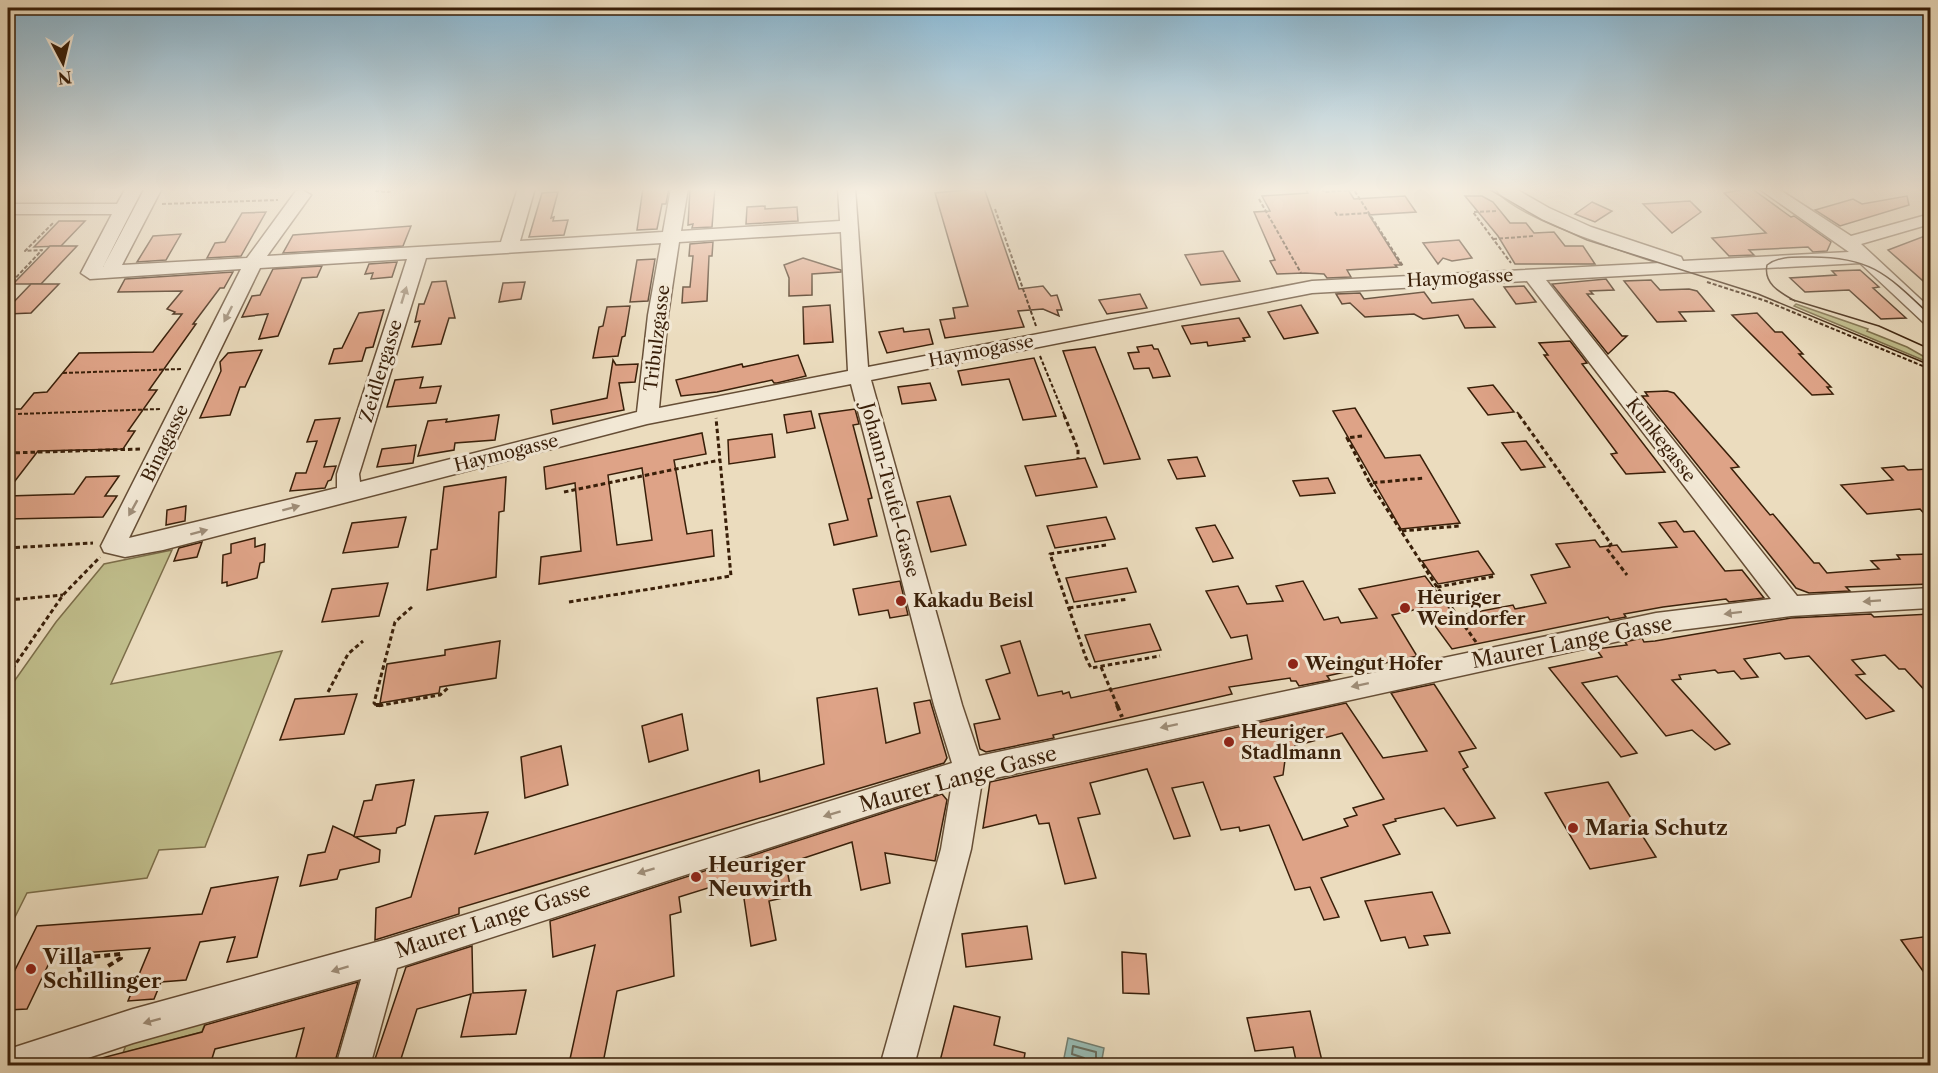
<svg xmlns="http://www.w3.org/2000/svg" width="1938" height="1073" font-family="'Libre Caslon Text',serif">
<rect width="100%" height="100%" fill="#ebdcbe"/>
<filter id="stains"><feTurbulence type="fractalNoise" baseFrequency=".00333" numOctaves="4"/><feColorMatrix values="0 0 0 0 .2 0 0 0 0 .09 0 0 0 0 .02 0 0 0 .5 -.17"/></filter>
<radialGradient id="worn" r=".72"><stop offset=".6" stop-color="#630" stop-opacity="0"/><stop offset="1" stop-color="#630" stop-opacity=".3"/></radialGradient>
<!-- green -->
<g fill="#c0be8c" stroke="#7c6e4a" stroke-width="1.5">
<path d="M1796,304L1868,329L1867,331L1907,347L1930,360V363L1794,306Z"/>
<path d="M172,550L111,684L282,651L205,847L159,850L147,878L27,893L8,931V690L56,622L104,564Z"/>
<path d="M207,1017L202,1032L123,1053L129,1037Z"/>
</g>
<!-- water -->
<path fill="#98bbb3" stroke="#727d6f" stroke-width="1.5" d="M1068,1038L1104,1048L1101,1065H1089L1064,1058Z"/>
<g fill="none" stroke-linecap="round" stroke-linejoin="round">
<!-- shore -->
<path stroke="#686d5e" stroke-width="2" d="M1086,1066L1084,1058L1072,1054L1073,1046L1096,1052V1066"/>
</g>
<!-- building -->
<g fill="#dea387" stroke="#391f09" stroke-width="1.5" fill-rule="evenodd">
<path d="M643,188H669L666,204H662L657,229L637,230Z"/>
<path d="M690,188H715L712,227L692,228L693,224L688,225Z"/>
<path d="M984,188L1019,289L1043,286L1051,296L1057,295L1062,310H1057L1059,316L1043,309L1018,311L1024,327L945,338L940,320L955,318L953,308L968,306L935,193Z"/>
<path d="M1305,188H1347L1354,199L1405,196L1416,212L1369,215L1401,265H1395L1397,267L1347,270L1351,277L1327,278L1324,274L1305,273L1277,274L1270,261L1275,260L1254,212L1270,211L1262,196L1308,193Z"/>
<path d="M1751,188L1791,217L1794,216L1831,242L1827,251L1813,252L1808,247L1749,250L1754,255L1729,256L1712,238L1766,233L1724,193Z"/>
<path d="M558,192L551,218L554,217L553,221L568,220L564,235L529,237L542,193Z"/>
<path d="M1465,196H1482L1493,202L1510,223H1526L1534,233L1554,232L1565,246H1583L1595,264H1515L1498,236Z"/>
<path d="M1907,196L1909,205L1840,226L1815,210L1853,199L1862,204Z"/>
<path d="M1690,201L1701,212L1672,233L1643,204Z"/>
<path d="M1592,202L1612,211L1595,222L1575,214Z"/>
<path d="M765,206V209L797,207L798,221L746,224L747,207Z"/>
<path d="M266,212L241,256L207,258L215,243L225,242L242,213Z"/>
<path d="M59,221H85L61,246L34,247Z"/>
<path d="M411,226L403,246L283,253L293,235Z"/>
<path d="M181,234L166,260L137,262L153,236Z"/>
<path d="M1930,234V287L1888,250Z"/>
<path d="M1459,240L1472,258L1452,261L1443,258L1438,264L1423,243Z"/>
<path d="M713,242L712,256H709L707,301L682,303L683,287H690L693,256H689L690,244Z"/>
<path d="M50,246H77L41,284H13Z"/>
<path d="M1223,251L1240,281L1201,285L1185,255Z"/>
<path d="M803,258L841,270V272L812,274V295L789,296V278L784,265Z"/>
<path d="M655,259L648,301L630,302L637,260Z"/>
<path d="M397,262L392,277L371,279L373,273L365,274L369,264Z"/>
<path d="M322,266L317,277L302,278L278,336L259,339L268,314L242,317L252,296L260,295L273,269Z"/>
<path d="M1860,270L1879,287L1873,288L1906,318L1881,319L1849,290L1805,292L1790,278L1836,275L1832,271Z"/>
<path d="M233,272L224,288H220L193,324H196L149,390H157L128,431H135L123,449L38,451L8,490V415L12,409H21L34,393L47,392L79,353L153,352L182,314H173L175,312L167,309L182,291L118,292L125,279Z"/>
<path d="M1606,279L1614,290L1590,291L1593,294H1587L1622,336H1627L1608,354L1552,284Z"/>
<path d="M1651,280L1660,290L1689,289L1697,291L1714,311L1679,312L1686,321L1657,322L1624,281Z"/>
<path d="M446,281L455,318H449L441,344L412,347L420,321L415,322L419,304H424L432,282Z"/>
<path d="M525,282L521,299L499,302L503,283Z"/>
<path d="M31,284H59L31,313L8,314V308Z"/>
<path d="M1524,286L1536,302L1516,304L1504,287Z"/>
<path d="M1424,292L1432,303L1473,299L1495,327L1465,328L1458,315L1423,319L1414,314L1365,317L1350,303L1342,304L1336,294L1360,293L1364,299Z"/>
<path d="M1140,294L1147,308L1107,314L1099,300Z"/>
<path d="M830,305L833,342L804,344L803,307Z"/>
<path d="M1301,305L1318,333L1284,339L1268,312Z"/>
<path d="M630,306L625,336L622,337L618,356L593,358L599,327L603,326L607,307Z"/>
<path d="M384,310L373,347L366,348L362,361L329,364L334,349L342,348L359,313Z"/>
<path d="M1757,313L1775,332H1782L1803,354H1799L1831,387H1827L1833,394L1812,395L1732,315Z"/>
<path d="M1239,318L1250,337L1243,338L1245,341L1208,346L1207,342L1191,344L1182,326Z"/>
<path d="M903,328L904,332L929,329L933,344L887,353L879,332Z"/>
<path d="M1570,341L1587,363L1582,364L1665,472L1626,474L1611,454L1617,453L1544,355H1548L1539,343Z"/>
<path d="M1152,345L1154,349H1158L1170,376L1153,378L1149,368L1134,369L1128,353L1139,352L1137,347Z"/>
<path d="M1095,347L1121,411L1140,459L1104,464L1063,351Z"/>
<path d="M262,350L245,387H240L230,415L200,418L221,371L220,362L228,353Z"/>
<path d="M798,355L806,376L777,383H774L772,380L717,392L681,396L676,380L742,364L743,367Z"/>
<path d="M1034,358L1056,416L1023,420L1009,379L962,385L958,371Z"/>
<path d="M613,360L616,365L638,364L635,382L619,383L624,410L553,424L551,410L607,398Z"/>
<path d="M423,377L420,388L441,386L436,403L387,407L395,380Z"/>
<path d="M930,383L936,400L902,404L898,387Z"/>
<path d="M1493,385L1514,412L1488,415L1468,388Z"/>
<path d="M1667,391L1674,393L1739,467L1731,468L1770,515L1773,514L1814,563H1819L1827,573L1879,569L1871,561L1900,559L1897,555L1930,554V584L1846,587L1850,591L1809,593L1796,588L1642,396H1648L1645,392Z"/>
<path d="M1355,408L1385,458L1420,455L1460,523L1401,529L1333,411Z"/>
<path d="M855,409L859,424L853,425L872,498L868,499L877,536L834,545L829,524L848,520L819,414Z"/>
<path d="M811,411L815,428L787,433L784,415Z"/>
<path d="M499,415L495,440L455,443L454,450L418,456L428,421L447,419L446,422Z"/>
<path d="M340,418L324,467L336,466L331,480L328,481L325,488L290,491L296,473H306L317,441L307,442L315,420Z"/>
<path d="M702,433L706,454L674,460L687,534L712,530L714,556L539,584L541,557L581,551L575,483L546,489L544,467ZM642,468L652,540L617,545L608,475Z"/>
<path d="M772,434L775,457L729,464L728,440Z"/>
<path d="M1526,441L1545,467L1521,470L1502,443Z"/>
<path d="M416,445L413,463L377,467L382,449Z"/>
<path d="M1197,457L1205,476L1177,479L1168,460Z"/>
<path d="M1085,458L1097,487L1036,496L1025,466Z"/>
<path d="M1904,466L1908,470L1930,469V520L1920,509L1867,514L1841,485L1893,480L1882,468Z"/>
<path d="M119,476L105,496H117L103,517L8,519V496L74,494L86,477Z"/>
<path d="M506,477L504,511L499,512L496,577L427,590L431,550L437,549L444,487Z"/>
<path d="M1328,478L1335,493L1300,496L1293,481Z"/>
<path d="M950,496L966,545L931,552L917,502Z"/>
<path d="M186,506L185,521L166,525L167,510Z"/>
<path d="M406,517L398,547L343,553L352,523Z"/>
<path d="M1106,517L1115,539L1055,548L1047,526Z"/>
<path d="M1676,521L1684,532L1694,531L1725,571L1742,570L1764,598L1729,602L1726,599L1663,607L1624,614L1626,617L1610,620L1608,617L1452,649L1422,608L1392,615L1417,656L1327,676L1330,680L1299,686L1296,681H1291L1290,678L1229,687L1232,694L1053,735L1054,738L986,752L980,749L974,724L1000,719L986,680L1010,673L1001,646L1020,641L1038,696L1062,691L1063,694L1069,692L1071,698L1252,659L1247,635L1231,638L1206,591L1238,586L1247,604L1283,601L1276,586L1303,581L1324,620L1338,617L1341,623L1377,618L1359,589L1425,576L1455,616L1513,605L1515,609L1546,603L1531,575L1570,567L1556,544L1595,540L1600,547L1617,545L1622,552L1677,547L1659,523Z"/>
<path d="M1215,525L1233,558L1213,562L1196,528Z"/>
<path d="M255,538V547L265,544L264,562L260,563L257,578L227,586V582L222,583L223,555L231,553V544Z"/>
<path d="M202,542L197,557L174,561L179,548Z"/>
<path d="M1478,551L1494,574L1438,584L1422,561Z"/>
<path d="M1127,568L1136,592L1074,602L1066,578Z"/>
<path d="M900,581L908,615L890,618L888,610L859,615L853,589Z"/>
<path d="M388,583L379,616L322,622L332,589Z"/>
<path d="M1871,614L1874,617L1930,614V696L1905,669H1899L1885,655L1852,660L1865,674L1856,675L1894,711L1866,719L1809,656L1785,659L1780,653L1744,659L1758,677L1741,679L1734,671L1718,673L1715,670L1679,675L1681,679L1672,680L1730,744L1715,750L1692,730L1666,736L1617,676L1582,683L1637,753L1621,757L1549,668L1602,657L1596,649L1627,645L1625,642L1642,638L1644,642L1655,641L1791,618Z"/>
<path d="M1150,624L1161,650L1095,662L1085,635Z"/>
<path d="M500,641L496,678L440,687L439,693L380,703L387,664L445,655V650Z"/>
<path d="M1434,684L1476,748L1459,752L1468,767L1463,769L1495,818L1457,826L1444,808L1395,819L1396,821L1383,825L1400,854L1321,878L1339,917L1324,920L1310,887L1295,890L1269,825L1240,831L1239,827L1221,830L1203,782L1172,788L1190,836L1174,839L1147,769L1090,783L1100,814L1078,818L1096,878L1065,884L1049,823L1039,824L1036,815L983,828L990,782L1346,703L1383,758L1427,751L1391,693ZM1342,733L1384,799L1353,808L1357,815L1344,819L1348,826L1303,840L1274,777L1283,775L1285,760L1295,746Z"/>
<path d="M877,688L886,743L920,733L914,703L930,700L947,758L944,763L459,908V914L375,940L376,908L411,897L435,816L488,812L475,854L759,770L760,782L824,764L817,698Z"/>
<path d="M357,694L344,734L280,740L295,699Z"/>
<path d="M682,714L688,750L649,762L642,726Z"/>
<path d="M561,746L568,785L525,798L521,757Z"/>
<path d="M414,780L405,825L397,828L396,833L355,837L380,850L379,862L340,870L337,879L300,886L308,855L325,852L333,826L354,836L364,801L372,800L376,785Z"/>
<path d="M1608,782L1656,857L1590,869L1545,793Z"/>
<path d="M942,794L947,800L935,861L885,853L890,883L861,890L852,842L786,864L792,896L769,901L776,940L751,946L742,885L718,891L711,887L679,897L681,912L670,915L674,976L617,991L604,1058L570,1059L595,945L553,957L550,921Z"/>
<path d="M278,877L257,957L227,962L235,937L200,942L186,980L161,982L154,999L128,1001L150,948L53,955L27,1009L8,1010V984L37,926L202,914L211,888Z"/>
<path d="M1432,892L1450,933L1424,936L1428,945L1409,948L1405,937L1381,941L1365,901Z"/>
<path d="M1027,926L1032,959L966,967L962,934Z"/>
<path d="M1930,936V981L1901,940Z"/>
<path d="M472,946L473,993L526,990L516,1034L461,1037L471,994L417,1009L399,1065H373L406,967Z"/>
<path d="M1122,952L1146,954L1149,994L1123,993Z"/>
<path d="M358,982L334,1065H294L304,1028L215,1049L210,1065H94V1060L202,1032L205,1025Z"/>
<path d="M954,1006L1000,1017L994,1045L1025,1053L1023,1065H939Z"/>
<path d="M1310,1011L1323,1065H1297L1293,1047L1255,1051L1247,1018Z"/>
</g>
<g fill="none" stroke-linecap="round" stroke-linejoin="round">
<defs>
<path id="minor" d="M126,188H143L103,267L145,188H162L122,265L247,258L296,191L302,190L311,195L267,256L501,242L518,188H535L520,241L663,232L671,188H688L681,231L840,221L838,188H855L868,367L1312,281L1660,263C1626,252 1512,216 1495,188H1514L1549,208L1591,227L1681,257L1683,261L1849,252L1758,188H1777L1851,236L1930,214V224L1861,244L1930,308V324L1923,322L1860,263L1546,280L1797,596L1930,588V608L1791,616L1656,633L982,781L971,849L914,1066H880L941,849L951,789L397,968L370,1066H336L361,979L133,1043L64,1066H8L9,1049L133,1009L384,940L952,763L934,705L851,384L647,424L163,550L125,557L104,552L101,546L241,269L90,279L81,273L112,214H8V204H117ZM841,232L848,371L659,408L668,315L679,242ZM661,243L648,315L637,412L360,482L359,474L426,258ZM407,259L337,474V488L129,538L260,268ZM1527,281L1771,599L1656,613L979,756L962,705L871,380L1312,293Z"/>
</defs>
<!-- minor casing -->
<use href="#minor" stroke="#664e36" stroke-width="3"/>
<!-- path-far2 -->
<g stroke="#391f09" stroke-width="2" stroke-dasharray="4 2" stroke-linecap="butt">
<path d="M1322,188L1324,192L1354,190L1403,266"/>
<path d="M363,191L365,188"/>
<path d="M375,191L389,192L396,188"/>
<path d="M1259,199L1301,273"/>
<path d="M162,204L278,200"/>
<path d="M995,209L1036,326"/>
<path d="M1496,211L1473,212L1511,263"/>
<path d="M1335,212L1337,215L1369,213"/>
<path d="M1493,239L1534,236"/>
<path d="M1707,282L1766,301L1930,369"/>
<path d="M8,286L42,250L25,251L53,223"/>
<path d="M1040,356L1065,417"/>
<path d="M63,373L181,369"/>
<path d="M1517,412L1521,417"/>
<path d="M18,414L160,409"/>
</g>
<!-- path-far1 -->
<g stroke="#391f09" stroke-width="3" stroke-dasharray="4.5 3" stroke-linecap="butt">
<path d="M1064,415L1078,449V459"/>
<path d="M1519,415L1611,544L1607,549L1627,575"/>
<path d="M1362,436L1347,438L1370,483"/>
<path d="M8,453L141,449"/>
<path d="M564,492L720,460"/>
<path d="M1401,531L1370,483L1425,478"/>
<path d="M1106,545L1050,554L1086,658L1091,668L1160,656"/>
<path d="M8,548L93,543"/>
<path d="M1437,587L1401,531L1459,526"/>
<path d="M8,600L63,595"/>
<path d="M569,602L731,576L716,418"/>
<path d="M412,607L395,622L374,703L377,706L440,695L448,688"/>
<path d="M1069,608L1128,599"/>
<path d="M1476,642L1437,587L1496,576"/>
<path d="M1101,667L1118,707"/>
<path d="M8,675L63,595L100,557"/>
<path d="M328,692L348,654L363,641"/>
</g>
<!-- path -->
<g stroke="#391f09" stroke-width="4" stroke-dasharray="6 4" stroke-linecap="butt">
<path d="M376,705H382"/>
<path d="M1117,705L1122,717"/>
<path d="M80,972L77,961L80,958L121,954V958L105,968"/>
</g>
<!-- minor -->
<use href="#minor" fill="#f2e8d5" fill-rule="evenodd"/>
<!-- tram -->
<g stroke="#391f09" stroke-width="1.5">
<path d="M1487,188L1542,220L1587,240L1758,294L1930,365"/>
<path d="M1790,299L1879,326L1930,349"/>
<path d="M1795,301C1781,293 1763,284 1767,265C1779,256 1793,257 1808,257C1870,256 1887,274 1930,315"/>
</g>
</g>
<!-- one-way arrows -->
<defs><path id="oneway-solid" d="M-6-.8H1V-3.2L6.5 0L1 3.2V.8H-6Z" transform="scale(1.5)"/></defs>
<g fill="#9f8e79">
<use href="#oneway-solid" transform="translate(404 295) rotate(-73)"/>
<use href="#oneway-solid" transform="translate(228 314) rotate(117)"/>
<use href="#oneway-solid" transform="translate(133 508) rotate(119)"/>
<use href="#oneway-solid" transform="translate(291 508) rotate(-15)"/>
<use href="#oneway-solid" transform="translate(199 532) rotate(-15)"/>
<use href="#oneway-solid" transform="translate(1872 601) rotate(176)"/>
<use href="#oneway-solid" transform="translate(1733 613) rotate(173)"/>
<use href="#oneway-solid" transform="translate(1360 685) rotate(168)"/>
<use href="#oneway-solid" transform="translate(1169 726) rotate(168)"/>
<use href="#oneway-solid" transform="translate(832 814) rotate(163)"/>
<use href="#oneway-solid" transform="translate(646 871) rotate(163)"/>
<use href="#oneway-solid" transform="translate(340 969) rotate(163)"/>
<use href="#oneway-solid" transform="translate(152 1021) rotate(165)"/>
</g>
<!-- sky -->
<linearGradient id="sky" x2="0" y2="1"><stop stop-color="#88b7d3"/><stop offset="0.56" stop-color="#f6efe2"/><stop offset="1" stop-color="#f6efe2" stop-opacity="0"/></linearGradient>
<rect width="1938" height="338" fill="url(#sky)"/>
<!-- markers -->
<g fill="#8f2418" stroke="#f2e8d5" stroke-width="2">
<circle cx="901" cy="601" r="6"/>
<circle cx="1405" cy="608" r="6"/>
<circle cx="1293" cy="664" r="6"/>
<circle cx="1229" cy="742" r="6"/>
<circle cx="1573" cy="828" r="6"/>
<circle cx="696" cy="877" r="6"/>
<circle cx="31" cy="969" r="6"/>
</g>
<g text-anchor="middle" stroke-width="6" stroke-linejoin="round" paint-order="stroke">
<!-- street labels -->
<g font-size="18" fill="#391f09" stroke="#f2e8d5">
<text transform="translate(1460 278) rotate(-3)" y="6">Haymogasse</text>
<text transform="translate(657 338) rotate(-83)" y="6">Tribulzgasse</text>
<text transform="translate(981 351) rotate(-11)" y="6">Haymogasse</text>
<text transform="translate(381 371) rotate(-73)" y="6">Zeidlergasse</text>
<text transform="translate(1661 440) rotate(52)" y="6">Kunkegasse</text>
<text transform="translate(165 443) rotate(-64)" y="6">Binagasse</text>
<text transform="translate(506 453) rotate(-14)" y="6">Haymogasse</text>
<text transform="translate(890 490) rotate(75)" y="6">Johann-Teufel-Gasse</text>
</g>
<!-- poi labels -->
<g font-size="18" font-weight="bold" fill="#391f09" stroke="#f2e8d5" text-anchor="start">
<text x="1417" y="604">Heuriger<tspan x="1417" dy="21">Weindorfer</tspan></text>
<text x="913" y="607">Kakadu Beisl</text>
<text x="1305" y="670">Weingut Hofer</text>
<text x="1241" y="738">Heuriger<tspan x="1241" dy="21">Stadlmann</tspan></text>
</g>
<!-- near-street labels -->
<g font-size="21" fill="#391f09" stroke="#f2e8d5">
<text transform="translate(1572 642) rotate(-11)" y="7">Maurer Lange Gasse</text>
<text transform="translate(958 779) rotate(-15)" y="7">Maurer Lange Gasse</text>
<text transform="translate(493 920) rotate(-18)" y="7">Maurer Lange Gasse</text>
</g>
<!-- near-poi labels -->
<g font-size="21" font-weight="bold" fill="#391f09" stroke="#f2e8d5" text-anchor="start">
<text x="1585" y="835">Maria Schutz</text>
<text x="708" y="872">Heuriger<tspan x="708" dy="24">Neuwirth</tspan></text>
<text x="43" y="964">Villa<tspan x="43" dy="24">Schillinger</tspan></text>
</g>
</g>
<!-- margin -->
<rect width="1938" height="1073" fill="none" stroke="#ebdcbe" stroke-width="30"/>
<rect x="9" y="9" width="1920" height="1055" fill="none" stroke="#391f09" stroke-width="3"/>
<rect x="15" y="15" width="1908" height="1043" fill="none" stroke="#391f09" stroke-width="1.5"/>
<!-- north arrow -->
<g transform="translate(63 63) rotate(173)" stroke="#f2e8d5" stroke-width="4.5" paint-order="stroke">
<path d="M0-4.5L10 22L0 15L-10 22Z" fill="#391f09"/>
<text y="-9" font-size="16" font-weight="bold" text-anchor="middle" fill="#391f09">N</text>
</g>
<rect width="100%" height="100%" filter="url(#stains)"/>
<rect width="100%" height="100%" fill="url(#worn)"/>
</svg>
